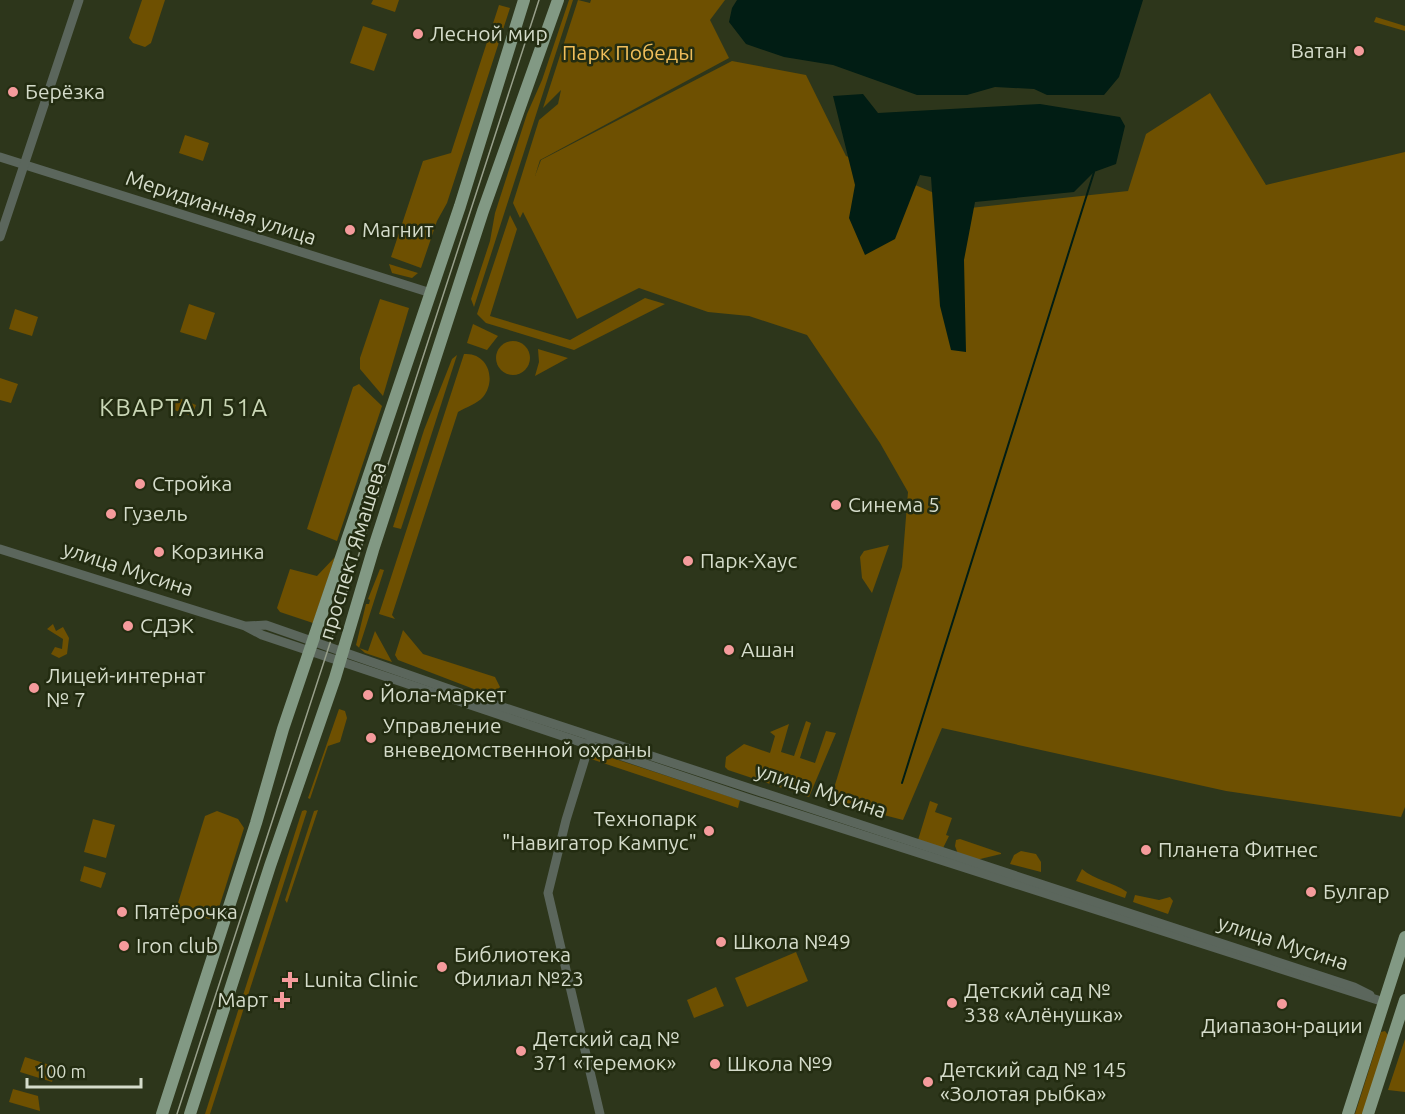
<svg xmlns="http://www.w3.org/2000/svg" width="1405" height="1114" font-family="Ubuntu,sans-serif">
<rect width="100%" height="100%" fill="#2d361b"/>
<!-- green -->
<g fill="#6e5001">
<path d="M142,0H165L151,43L145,47L133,43L129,38Z"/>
<path d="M373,0H399L395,12L371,4Z"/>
<path d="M569,0H573L474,307L471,299L490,241L495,213L527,114L542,80Z"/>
<path d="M578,0L590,3L591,0H725L710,20L729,58L540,160L535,176L541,160L732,61L806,75L846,156L970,208L1128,191L1146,134L1210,93L1266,185L1405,152V807L1401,817L1226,791L942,728L903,820L830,801L902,567L908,492L880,443L807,335L749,316L708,312L639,288L577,319L523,212L520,218L513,203L539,120L558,104L561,90L543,108Z"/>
<path d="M499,5L510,8L447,203L437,221L421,268L391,257L423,161L451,153Z"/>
<path d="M1376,17L1405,26V31L1374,22Z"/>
<path d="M363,26L387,34L374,71L350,63Z"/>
<path d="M185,135L209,143L203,161L179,153Z"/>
<path d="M510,215L517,229L490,316L570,340L645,298L665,304L574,350L486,323L477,314Z"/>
<path d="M389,264L418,273L412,278L392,273Z"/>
<path d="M380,299L409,308L383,396L360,369V358Z"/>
<path d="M189,304L215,313L206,340L180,332Z"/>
<path d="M15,309L38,317L32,336L9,329Z"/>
<path d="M473,324L498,336L487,350L467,343Z"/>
<circle cx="513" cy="358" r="17"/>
<path d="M538,349L568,358L535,376L539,362Z"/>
<path d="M464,354C488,352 497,380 483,397C477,404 466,407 458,412L392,615L395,619L379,614Z"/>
<path d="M457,355L401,529L393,527L424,430L452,359Z"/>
<path d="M0,378L18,384L11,403L0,400Z"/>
<path d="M359,384L382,406L337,541L307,529L353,387Z"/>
<path d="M181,399L196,405L192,416L171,409L174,401Z"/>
<path d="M889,545L872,593L862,578L860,557L864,551Z"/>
<path d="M335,557L313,623L280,612L277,608L290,569L317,576Z"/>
<path d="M380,569L384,570L359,648L368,651L375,631L392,662L365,653L356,645L366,604H369L370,600L368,599Z"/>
<path d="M53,624L56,631L63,627L69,638L67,654L59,658L51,654L55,647L62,649L63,639L47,629Z"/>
<path d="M403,630L423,654L495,677L500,687L492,696L398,660L395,655Z"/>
<path d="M339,709L345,711L347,718L340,742L328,746L310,799L308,798Z"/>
<path d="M806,721L811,723L800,758L815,763L826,731L836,733L809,797L728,770L725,767L726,757L744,744L770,753L775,736L770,732L789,724L781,752L794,756Z"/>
<path d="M594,752L740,800L738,808L591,759Z"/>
<path d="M930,801L938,804L935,812L952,818L946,835L949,836L943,848L918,840Z"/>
<path d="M305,810L307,811L210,1114H205L302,811Z"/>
<path d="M318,810L287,903L285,900L314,811Z"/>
<path d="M217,811L238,819L244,828L217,914L209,919L180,909L178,903L205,816Z"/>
<path d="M93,819L115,825L106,858L84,852Z"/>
<path d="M960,839L1001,853V854L976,860L958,854L955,846L956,840Z"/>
<path d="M1021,851L1036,854L1041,862V872L1010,864L1014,855Z"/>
<path d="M84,866L106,873L101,888L80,881Z"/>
<path d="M1082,869C1094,880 1113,882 1127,892L1125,898L1076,881Z"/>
<path d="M1135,895L1159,900L1170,897L1173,901L1168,914L1133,902Z"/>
<path d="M796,952L808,981L747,1007L735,978Z"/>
<path d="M716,987L724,1006L694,1018L687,1000Z"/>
<path d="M1385,1031L1388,1035L1363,1114H1355L1381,1032Z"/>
<path d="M1405,1039V1092L1388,1090Z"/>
<path d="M25,1057L56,1067L52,1082L20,1072Z"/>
<path d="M13,1089L38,1096L40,1111L9,1102Z"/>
</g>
<!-- water -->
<g fill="#011d14">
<path d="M737,0H1143L1119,77L1104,95H1047L1034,89L995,87L967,95H917L833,65L784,57L746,44L729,22L732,8Z"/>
<path d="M863,94L878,113L1040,104L1120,117L1125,126L1116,164L1094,172L1074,192L975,202L964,260L966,352L951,350L940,306L931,177L920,175L895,239L865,255L849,218L855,185L833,96Z"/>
</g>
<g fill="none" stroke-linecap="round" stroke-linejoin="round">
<!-- stream -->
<path stroke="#011d14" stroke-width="2" d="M902,783L1094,172"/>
<!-- minor -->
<g stroke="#5b665c" stroke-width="9">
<path d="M0,157L431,293"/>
<path d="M0,237L79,0"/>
<path d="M0,549L245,626L262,635L747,798L1384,1002"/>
<path d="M247,626L266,625L472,697L1354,987L1370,995"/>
<path d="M591,739L566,820L548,893L600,1114"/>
</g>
<!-- major -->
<g stroke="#829984" stroke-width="12">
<path d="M162,1114L256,823L283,729L460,206L524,0"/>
<path d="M190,1114L270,866L335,678L373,550L483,211L558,0"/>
<path d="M1348,1114L1405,937"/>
<path d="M1368,1114L1405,1000"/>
</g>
<!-- tram -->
<path stroke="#98a08b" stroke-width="1.5" d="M177,1114L539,0"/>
</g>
<!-- markers -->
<g fill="#f59b9c" stroke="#232c11" stroke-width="2">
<circle cx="418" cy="34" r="6"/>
<circle cx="1359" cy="51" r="6"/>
<circle cx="13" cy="92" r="6"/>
<circle cx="350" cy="230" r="6"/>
<circle cx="140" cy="484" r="6"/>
<circle cx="836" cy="505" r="6"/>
<circle cx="111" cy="514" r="6"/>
<circle cx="159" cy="552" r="6"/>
<circle cx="688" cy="561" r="6"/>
<circle cx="128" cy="626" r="6"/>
<circle cx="729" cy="650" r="6"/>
<circle cx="34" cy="688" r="6"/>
<circle cx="368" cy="695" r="6"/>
<circle cx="371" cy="738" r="6"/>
<circle cx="709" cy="831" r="6"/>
<circle cx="1146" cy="850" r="6"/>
<circle cx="1311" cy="892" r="6"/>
<circle cx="122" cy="912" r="6"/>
<circle cx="721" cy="942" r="6"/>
<circle cx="124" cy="946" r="6"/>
<circle cx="442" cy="967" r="6"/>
<path d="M287 971h6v6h6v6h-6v6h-6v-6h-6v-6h6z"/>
<path d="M279 991h6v6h6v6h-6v6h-6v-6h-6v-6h6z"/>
<circle cx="952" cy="1003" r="6"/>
<circle cx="1282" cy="1004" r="6"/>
<circle cx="521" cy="1051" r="6"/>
<circle cx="715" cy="1064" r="6"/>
<circle cx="928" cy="1082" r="6"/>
</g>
<g text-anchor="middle" stroke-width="5" stroke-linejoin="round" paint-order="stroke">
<!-- poi labels -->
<g font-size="21" fill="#d5dccb" stroke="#232c11" text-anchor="start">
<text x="430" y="41">Лесной мир</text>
<text x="1347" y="58" text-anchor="end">Ватан</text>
<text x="25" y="99">Берёзка</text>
<text x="362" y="237">Магнит</text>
<text x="152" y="491">Стройка</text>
<text x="848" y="512">Синема 5</text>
<text x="123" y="521">Гузель</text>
<text x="171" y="559">Корзинка</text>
<text x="700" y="568">Парк-Хаус</text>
<text x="140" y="633">СДЭК</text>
<text x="741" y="657">Ашан</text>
<text x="46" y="683">Лицей-интернат<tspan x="46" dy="24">№ 7</tspan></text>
<text x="380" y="702">Йола-маркет</text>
<text x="383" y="733">Управление<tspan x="383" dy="24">вневедомственной охраны</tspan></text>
<text x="697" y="826" text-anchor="end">Технопарк<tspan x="697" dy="24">"Навигатор Кампус"</tspan></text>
<text x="1158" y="857">Планета Фитнес</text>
<text x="1323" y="899">Булгар</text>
<text x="134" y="919">Пятёрочка</text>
<text x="733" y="949">Школа №49</text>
<text x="136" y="953">Iron club</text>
<text x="454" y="962">Библиотека<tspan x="454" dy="24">Филиал №23</tspan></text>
<text x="304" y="987">Lunita Clinic</text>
<text x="964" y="998">Детский сад №<tspan x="964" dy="24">338 «Алёнушка»</tspan></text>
<text x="268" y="1007" text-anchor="end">Март</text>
<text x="1282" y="1033" text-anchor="middle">Диапазон-рации</text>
<text x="533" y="1046">Детский сад №<tspan x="533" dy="24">371 «Теремок»</tspan></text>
<text x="727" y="1071">Школа №9</text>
<text x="940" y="1077">Детский сад № 145<tspan x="940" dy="24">«Золотая рыбка»</tspan></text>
</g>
<!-- park labels -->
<g font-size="21" fill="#f0be5b" stroke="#232c11">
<text x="628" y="60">Парк Победы</text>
</g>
<!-- street labels -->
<g font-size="21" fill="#d5dccb" stroke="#232c11">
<text transform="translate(221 208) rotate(18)" y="7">Меридианная улица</text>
<text transform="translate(353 551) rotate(-73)" y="7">проспект Ямашева</text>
<text transform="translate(128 569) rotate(18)" y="7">улица Мусина</text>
<text transform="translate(821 791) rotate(18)" y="7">улица Мусина</text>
<text transform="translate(1283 943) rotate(18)" y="7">улица Мусина</text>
</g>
<!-- quarter labels -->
<g font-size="24" letter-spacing="1.5" fill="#cad7b6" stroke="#232c11">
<text x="184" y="416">КВАРТАЛ 51А</text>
</g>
</g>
<!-- scale -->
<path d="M27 1078v9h114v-9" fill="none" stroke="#d5dccb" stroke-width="3"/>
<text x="36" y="1078" font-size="18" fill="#d5dccb" stroke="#232c11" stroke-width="4.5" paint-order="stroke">100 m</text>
</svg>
